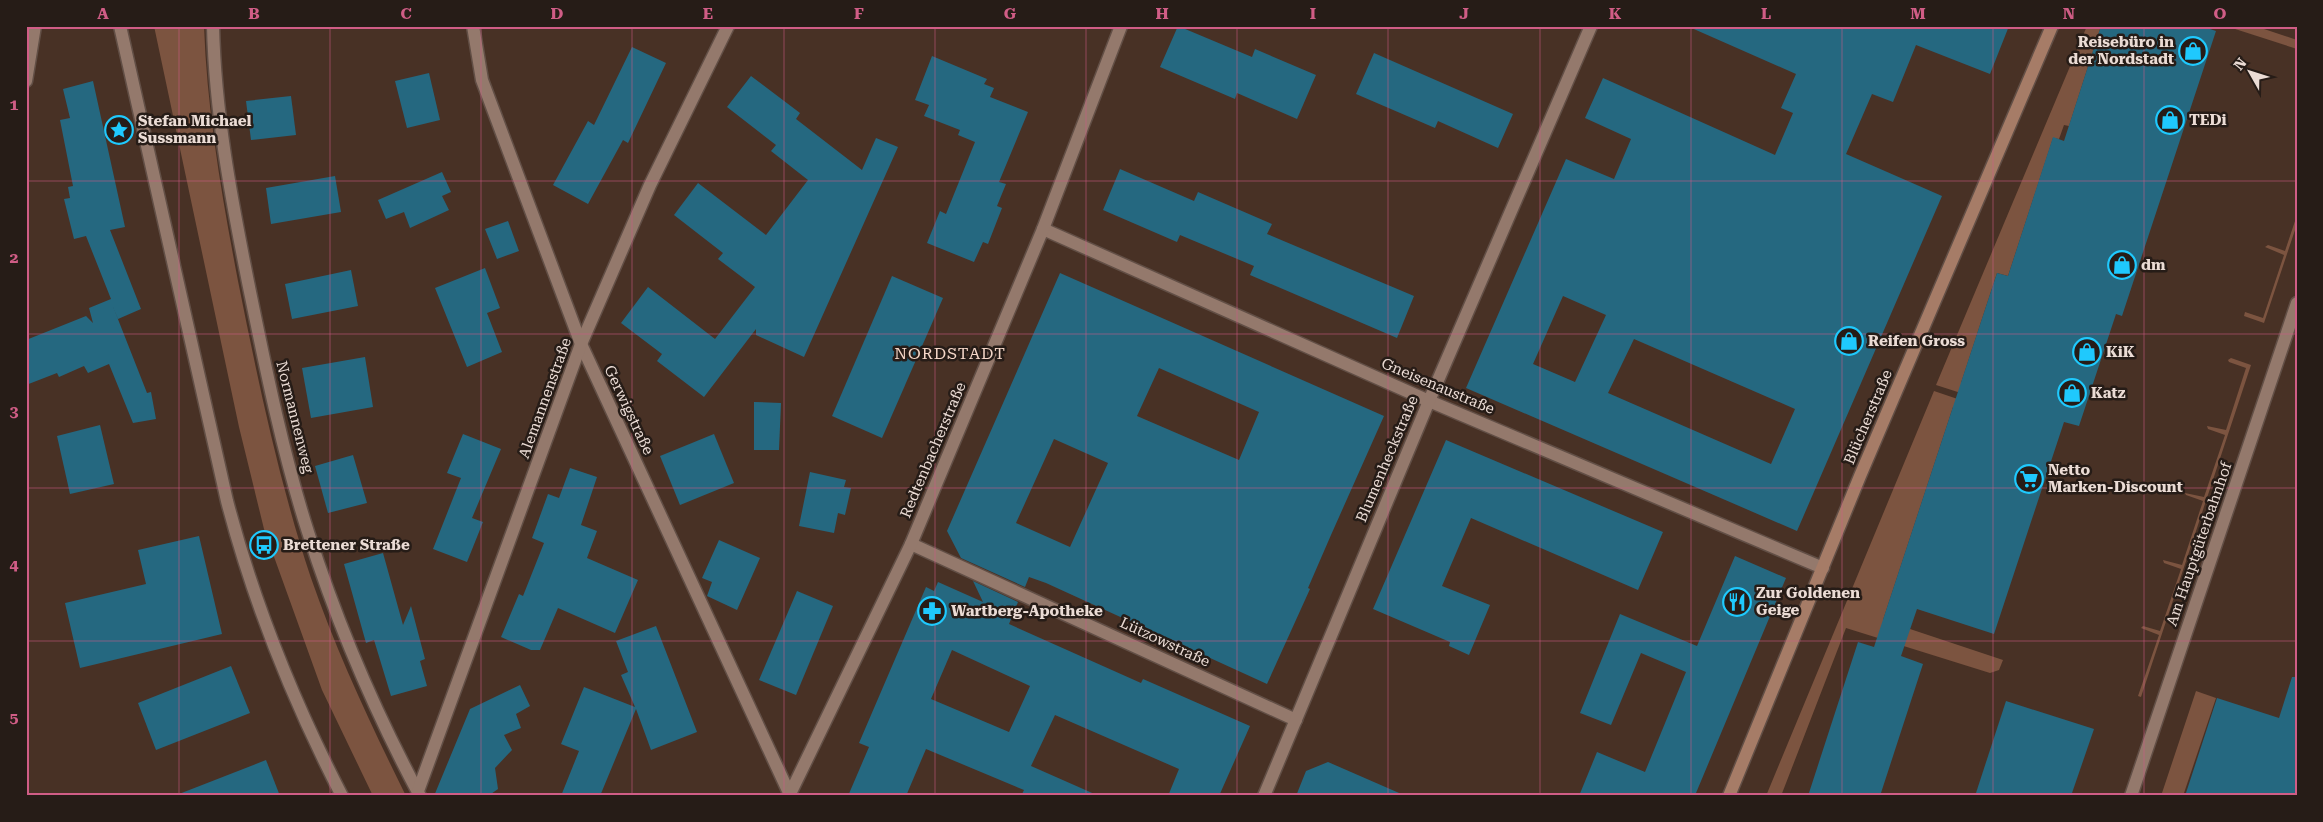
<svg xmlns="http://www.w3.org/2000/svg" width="2323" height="822" font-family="'Roboto Serif',serif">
<rect width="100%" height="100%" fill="#483125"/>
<!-- green -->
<g fill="#7c5440">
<path d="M154,26H204C207,112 222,197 238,281C258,381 279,482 311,578C337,653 371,725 406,796H373L322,690L264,529L239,427Z"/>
<path d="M2087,26H2101L2069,126L2064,125L2059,139L2053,138L2008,276L1997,273L1961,383L1995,404L1936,385Z"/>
<path d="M2233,26H2255L2297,40V49L2232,28Z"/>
<path d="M2297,215V224L2264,323L2244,316L2245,312L2263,318L2284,255L2265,247L2268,245L2285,251Z"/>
<path d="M2231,358L2251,365L2141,697L2138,696L2159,635L2141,628L2143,626L2160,631L2181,569L2164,563L2163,560L2182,565L2203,501L2186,495L2185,493L2204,497L2225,435L2208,429L2207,426L2226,430L2246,368L2229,362L2228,360Z"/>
<path d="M1934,391L1993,411L1953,407L1883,620L2003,660L1999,670L1990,673L1846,628L1781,796H1766Z"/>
<path d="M2196,691L2216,698L2183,796H2161Z"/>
</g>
<!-- building -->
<g fill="#256880" fill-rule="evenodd">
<path d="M1178,26L1252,57L1255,49L1316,75L1297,119L1237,93L1235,99L1160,67Z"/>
<path d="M1687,26H2009L1990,74L1916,45L1893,102L1872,94L1846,154L1942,196L1797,531L1466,388L1566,159L1614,179L1631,139L1585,118L1603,78L1775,155L1793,113L1781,108L1796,74ZM1563,296L1606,315L1575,382L1533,364ZM1634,339L1795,409L1771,464L1608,393Z"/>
<path d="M2101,26H2201L2216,31L2122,316L2116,314L2079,426L2064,422L1994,634L1917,609L1901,656L1923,664L1880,796H1808L1858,642L1874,647L1997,273L2008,276L2053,137L2064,141Z"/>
<path d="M632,47L666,63L628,143L623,140L588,204L553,185L588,121L594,125Z"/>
<path d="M1374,53L1513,114L1498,148L1438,121L1435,128L1356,94Z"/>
<path d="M932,56L987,79L984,84L994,88L990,97L1028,112L999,182L1006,184L997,206L1002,208L988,244L983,242L974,262L927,243L940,211L946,214L975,142L958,135L960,130L924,116L929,105L915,100Z"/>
<path d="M429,73L440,120L407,128L395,81Z"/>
<path d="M751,76L800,113L796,119L862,170L876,138L898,147L804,357L756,335V329L704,397L657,361L662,354L621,323L648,287L715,339L755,287L718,259L723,253L674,215L698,183L766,235L808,180L771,151L776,145L727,107Z"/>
<path d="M93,81L125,227L110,230L141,309L118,319L112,304L147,393L151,392L156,419L133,423L109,364L88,373L84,366L59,377L57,373L26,385V340L86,316L93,323L89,308L111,299L86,236L74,239L64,199L70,198L68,187L73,186L60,120L70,118L63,89Z"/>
<path d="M291,96L296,135L251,140L246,101Z"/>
<path d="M1120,169L1194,201L1198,192L1272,224L1267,234L1414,296L1397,338L1250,275L1254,266L1180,235L1177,242L1103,210Z"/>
<path d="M442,172L451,192L442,196L449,210L410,228L404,212L386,219L378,200Z"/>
<path d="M335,176L341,212L271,224L266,188Z"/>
<path d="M508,221L519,251L497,259L485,229Z"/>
<path d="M485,268L500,308L487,313L502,352L467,367L435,288Z"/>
<path d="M351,270L358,306L292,319L285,284Z"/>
<path d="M1060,273L1384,416L1331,535L1308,588L1310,589L1267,684L1046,583L1029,577L1025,587L961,558L947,531ZM1159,368L1259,412L1239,460L1137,416ZM1054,439L1108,463L1070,547L1016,523Z"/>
<path d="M892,276L943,298L882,438L832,416Z"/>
<path d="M365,357L373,407L311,418L302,368Z"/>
<path d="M754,402L781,403L779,450H754Z"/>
<path d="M100,425L114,484L70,494L57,436Z"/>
<path d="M463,434L501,449L472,518L483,522L467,562L433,549L461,478L447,473Z"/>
<path d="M714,434L734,483L680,505L660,456Z"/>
<path d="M1446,440L1663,532L1638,590L1471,518L1442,586L1490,605L1469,655L1449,646L1450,642L1373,609Z"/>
<path d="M353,455L367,503L328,513L315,466Z"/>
<path d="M570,468L597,477L581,525L597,531L587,558L638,580L615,633L558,608L540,650H531L501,637L519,594L523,596L544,543L532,538L548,494L559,498Z"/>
<path d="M810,472L846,480L844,487L851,488L845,515L838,513L834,533L799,526Z"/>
<path d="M199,536L222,634L80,668L65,603L146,584L138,550Z"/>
<path d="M719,540L760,558L737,610L707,596L712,582L702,578Z"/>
<path d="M383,553L403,625L411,606L425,659L420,661L427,686L391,696L374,640L366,643L344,564Z"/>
<path d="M1735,556L1786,578L1696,793L1702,796H1579L1597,752L1645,772L1686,672L1641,653L1611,725L1580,713L1620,614L1697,646Z"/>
<path d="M973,581L1018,602L1009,624L1141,683L1143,679L1250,726L1219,796H1168L1179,769L1055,715L1031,766L1099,796H1021L1024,790L926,749L906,796H848L869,747L859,743L926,587L934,591L938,582L983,602ZM952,650L1030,686L1009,732L931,699Z"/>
<path d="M797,591L833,606L796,695L759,680Z"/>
<path d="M656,626L697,732L651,750L636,709L600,796H561L579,751L561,744L584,687L635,707L621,675L628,672L616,641Z"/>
<path d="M231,666L250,713L156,750L138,703Z"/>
<path d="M2292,677H2297V796H2185L2217,698L2279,718Z"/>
<path d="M520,685L530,706L516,714L521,728L504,735L512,750L495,768L498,789L488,796H434L470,709Z"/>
<path d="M2006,701L2094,729L2071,796H1975Z"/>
<path d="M266,760L280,796H180L179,794Z"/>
<path d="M1328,762L1406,796H1296L1306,771Z"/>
</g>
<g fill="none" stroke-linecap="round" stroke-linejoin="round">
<defs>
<g id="minor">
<path d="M213,26C215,113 231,197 248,282C265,365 282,451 308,532C337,623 375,712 420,796"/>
<path d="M473,26L482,80L581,344L790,795"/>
<path d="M26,81L35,26"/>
<path d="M1043,229L1429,401L1823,568"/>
<path d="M911,544L1296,720"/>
<path d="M418,791L581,344L650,185L728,26"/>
<path d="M789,796L911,544L1043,229L1121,26"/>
<path d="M1264,796L1429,401L1591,26"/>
<path d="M2131,796L2297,303"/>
</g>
<path id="tertiary" d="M120,26L227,501C254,604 293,701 342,796"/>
<path id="secondary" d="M1729,796L1860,476L2052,26"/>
</defs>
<!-- minor casing -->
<use href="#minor" stroke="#624f46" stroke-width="15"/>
<!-- tertiary casing -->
<use href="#tertiary" stroke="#624f46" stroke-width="15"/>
<!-- secondary casing -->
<use href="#secondary" stroke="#624f46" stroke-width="15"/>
<!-- minor -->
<use href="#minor" stroke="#94796c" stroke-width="12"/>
<!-- tertiary -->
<use href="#tertiary" stroke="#94796c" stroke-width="12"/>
<!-- secondary -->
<use href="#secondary" stroke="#a67c67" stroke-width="12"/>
</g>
<!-- grid -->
<path fill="none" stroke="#d05d86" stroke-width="1" stroke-opacity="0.55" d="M179,26V796M330,26V796M481,26V796M632,26V796M784,26V796M935,26V796M1086,26V796M1237,26V796M1388,26V796M1540,26V796M1691,26V796M1842,26V796M1993,26V796M2144,26V796M26,181H2297M26,334H2297M26,488H2297M26,641H2297"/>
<!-- icons -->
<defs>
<symbol id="shop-ring" viewBox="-11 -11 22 22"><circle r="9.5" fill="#261c17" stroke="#1fc9fd" stroke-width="1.5"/><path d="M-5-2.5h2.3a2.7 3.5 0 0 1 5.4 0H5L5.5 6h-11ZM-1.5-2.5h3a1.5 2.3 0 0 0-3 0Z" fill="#1fc9fd"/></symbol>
<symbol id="sight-ring" viewBox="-11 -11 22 22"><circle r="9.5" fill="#261c17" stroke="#1fc9fd" stroke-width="1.5"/><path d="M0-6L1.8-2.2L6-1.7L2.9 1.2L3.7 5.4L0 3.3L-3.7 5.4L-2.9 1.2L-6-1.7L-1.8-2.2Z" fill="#1fc9fd"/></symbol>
<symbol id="supermarket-ring" viewBox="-11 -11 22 22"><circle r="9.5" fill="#261c17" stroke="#1fc9fd" stroke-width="1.5"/><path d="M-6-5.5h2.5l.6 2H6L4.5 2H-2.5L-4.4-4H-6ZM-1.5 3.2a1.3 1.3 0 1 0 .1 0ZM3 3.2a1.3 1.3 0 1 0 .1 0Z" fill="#1fc9fd"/></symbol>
<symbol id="bus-ring" viewBox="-11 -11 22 22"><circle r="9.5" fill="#261c17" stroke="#1fc9fd" stroke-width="1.5"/><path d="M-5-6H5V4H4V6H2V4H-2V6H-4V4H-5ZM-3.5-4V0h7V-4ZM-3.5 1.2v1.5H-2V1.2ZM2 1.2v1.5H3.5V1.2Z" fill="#1fc9fd"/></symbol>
<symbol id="restaurant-ring" viewBox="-11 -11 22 22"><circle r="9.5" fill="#261c17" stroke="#1fc9fd" stroke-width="1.5"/><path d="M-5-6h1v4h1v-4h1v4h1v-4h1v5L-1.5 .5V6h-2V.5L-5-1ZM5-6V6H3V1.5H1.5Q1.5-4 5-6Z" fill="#1fc9fd"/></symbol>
<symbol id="pharmacy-ring" viewBox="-11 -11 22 22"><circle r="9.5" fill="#261c17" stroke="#1fc9fd" stroke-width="1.5"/><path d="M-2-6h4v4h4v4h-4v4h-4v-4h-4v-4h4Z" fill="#1fc9fd"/></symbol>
</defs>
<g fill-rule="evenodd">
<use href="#shop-ring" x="2177" y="35" width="32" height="32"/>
<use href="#shop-ring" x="2154" y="104" width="32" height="32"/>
<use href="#sight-ring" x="103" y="114" width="32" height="32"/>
<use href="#shop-ring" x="2106" y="249" width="32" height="32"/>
<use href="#shop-ring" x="1833" y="325" width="32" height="32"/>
<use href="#shop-ring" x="2071" y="336" width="32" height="32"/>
<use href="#shop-ring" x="2056" y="377" width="32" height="32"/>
<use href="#supermarket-ring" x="2013" y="463" width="32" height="32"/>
<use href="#bus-ring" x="248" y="529" width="32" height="32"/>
<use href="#restaurant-ring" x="1721" y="586" width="32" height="32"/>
<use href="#pharmacy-ring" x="916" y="595" width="32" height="32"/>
</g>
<g text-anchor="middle" stroke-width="5" stroke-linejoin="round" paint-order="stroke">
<!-- poi labels -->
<g font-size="15" font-weight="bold" fill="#ebdcd5" stroke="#261c17" text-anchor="start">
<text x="2174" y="47" text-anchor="end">Reisebüro in<tspan x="2174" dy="17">der Nordstadt</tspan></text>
<text x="2189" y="125">TEDi</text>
<text x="138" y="126">Stefan Michael<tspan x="138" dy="17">Sussmann</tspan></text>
<text x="2141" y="270">dm</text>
<text x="1868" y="346">Reifen Gross</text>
<text x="2106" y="357">KiK</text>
<text x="2091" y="398">Katz</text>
<text x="2048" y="475">Netto<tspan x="2048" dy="17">Marken-Discount</tspan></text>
<text x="283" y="550">Brettener Straße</text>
<text x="1756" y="598">Zur Goldenen<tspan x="1756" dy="17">Geige</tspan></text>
<text x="951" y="616">Wartberg-Apotheke</text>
</g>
<!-- street labels -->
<g font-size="15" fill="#ebdcd5" stroke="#261c17">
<text transform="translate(1438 386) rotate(23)" y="5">Gneisenaustraße</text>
<text transform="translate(545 398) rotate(-70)" y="5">Alemannenstraße</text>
<text transform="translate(629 410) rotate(65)" y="5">Gerwigstraße</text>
<text transform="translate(295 417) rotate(76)" y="5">Normannenweg</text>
<text transform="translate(1868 417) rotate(-67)" y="5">Blücherstraße</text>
<text transform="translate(933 450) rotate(-67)" y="5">Redtenbacherstraße</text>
<text transform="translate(1387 459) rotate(-67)" y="5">Blumenheckstraße</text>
<text transform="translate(2199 544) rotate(-71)" y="5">Am Hauptgüterbahnhof</text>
<text transform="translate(1165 642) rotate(25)" y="5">Lützowstraße</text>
</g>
<!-- neighbourhood labels -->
<g font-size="16" letter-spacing="1" fill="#f5d7c8" stroke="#261c17">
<text x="950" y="359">NORDSTADT</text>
</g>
</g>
<!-- border -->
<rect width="2323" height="822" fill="none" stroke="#261c17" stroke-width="55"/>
<!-- north arrow -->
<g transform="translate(2250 72) rotate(309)" stroke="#261c17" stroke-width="4" paint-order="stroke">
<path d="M0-4L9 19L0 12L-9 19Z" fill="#ebdcd5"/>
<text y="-8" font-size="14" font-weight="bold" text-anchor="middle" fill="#ebdcd5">N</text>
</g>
<rect x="28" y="28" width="2268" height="766" fill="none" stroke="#d05d86" stroke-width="2"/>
<g font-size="16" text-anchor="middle" font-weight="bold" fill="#d05d86">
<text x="103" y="19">A</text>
<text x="254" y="19">B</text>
<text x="406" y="19">C</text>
<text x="557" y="19">D</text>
<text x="708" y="19">E</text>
<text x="859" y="19">F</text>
<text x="1010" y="19">G</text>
<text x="1162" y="19">H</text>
<text x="1313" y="19">I</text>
<text x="1464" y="19">J</text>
<text x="1615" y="19">K</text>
<text x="1766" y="19">L</text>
<text x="1918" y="19">M</text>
<text x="2069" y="19">N</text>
<text x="2220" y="19">O</text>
<text x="14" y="110">1</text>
<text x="14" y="263">2</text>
<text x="14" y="417">3</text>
<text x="14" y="570">4</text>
<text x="14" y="723">5</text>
</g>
</svg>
